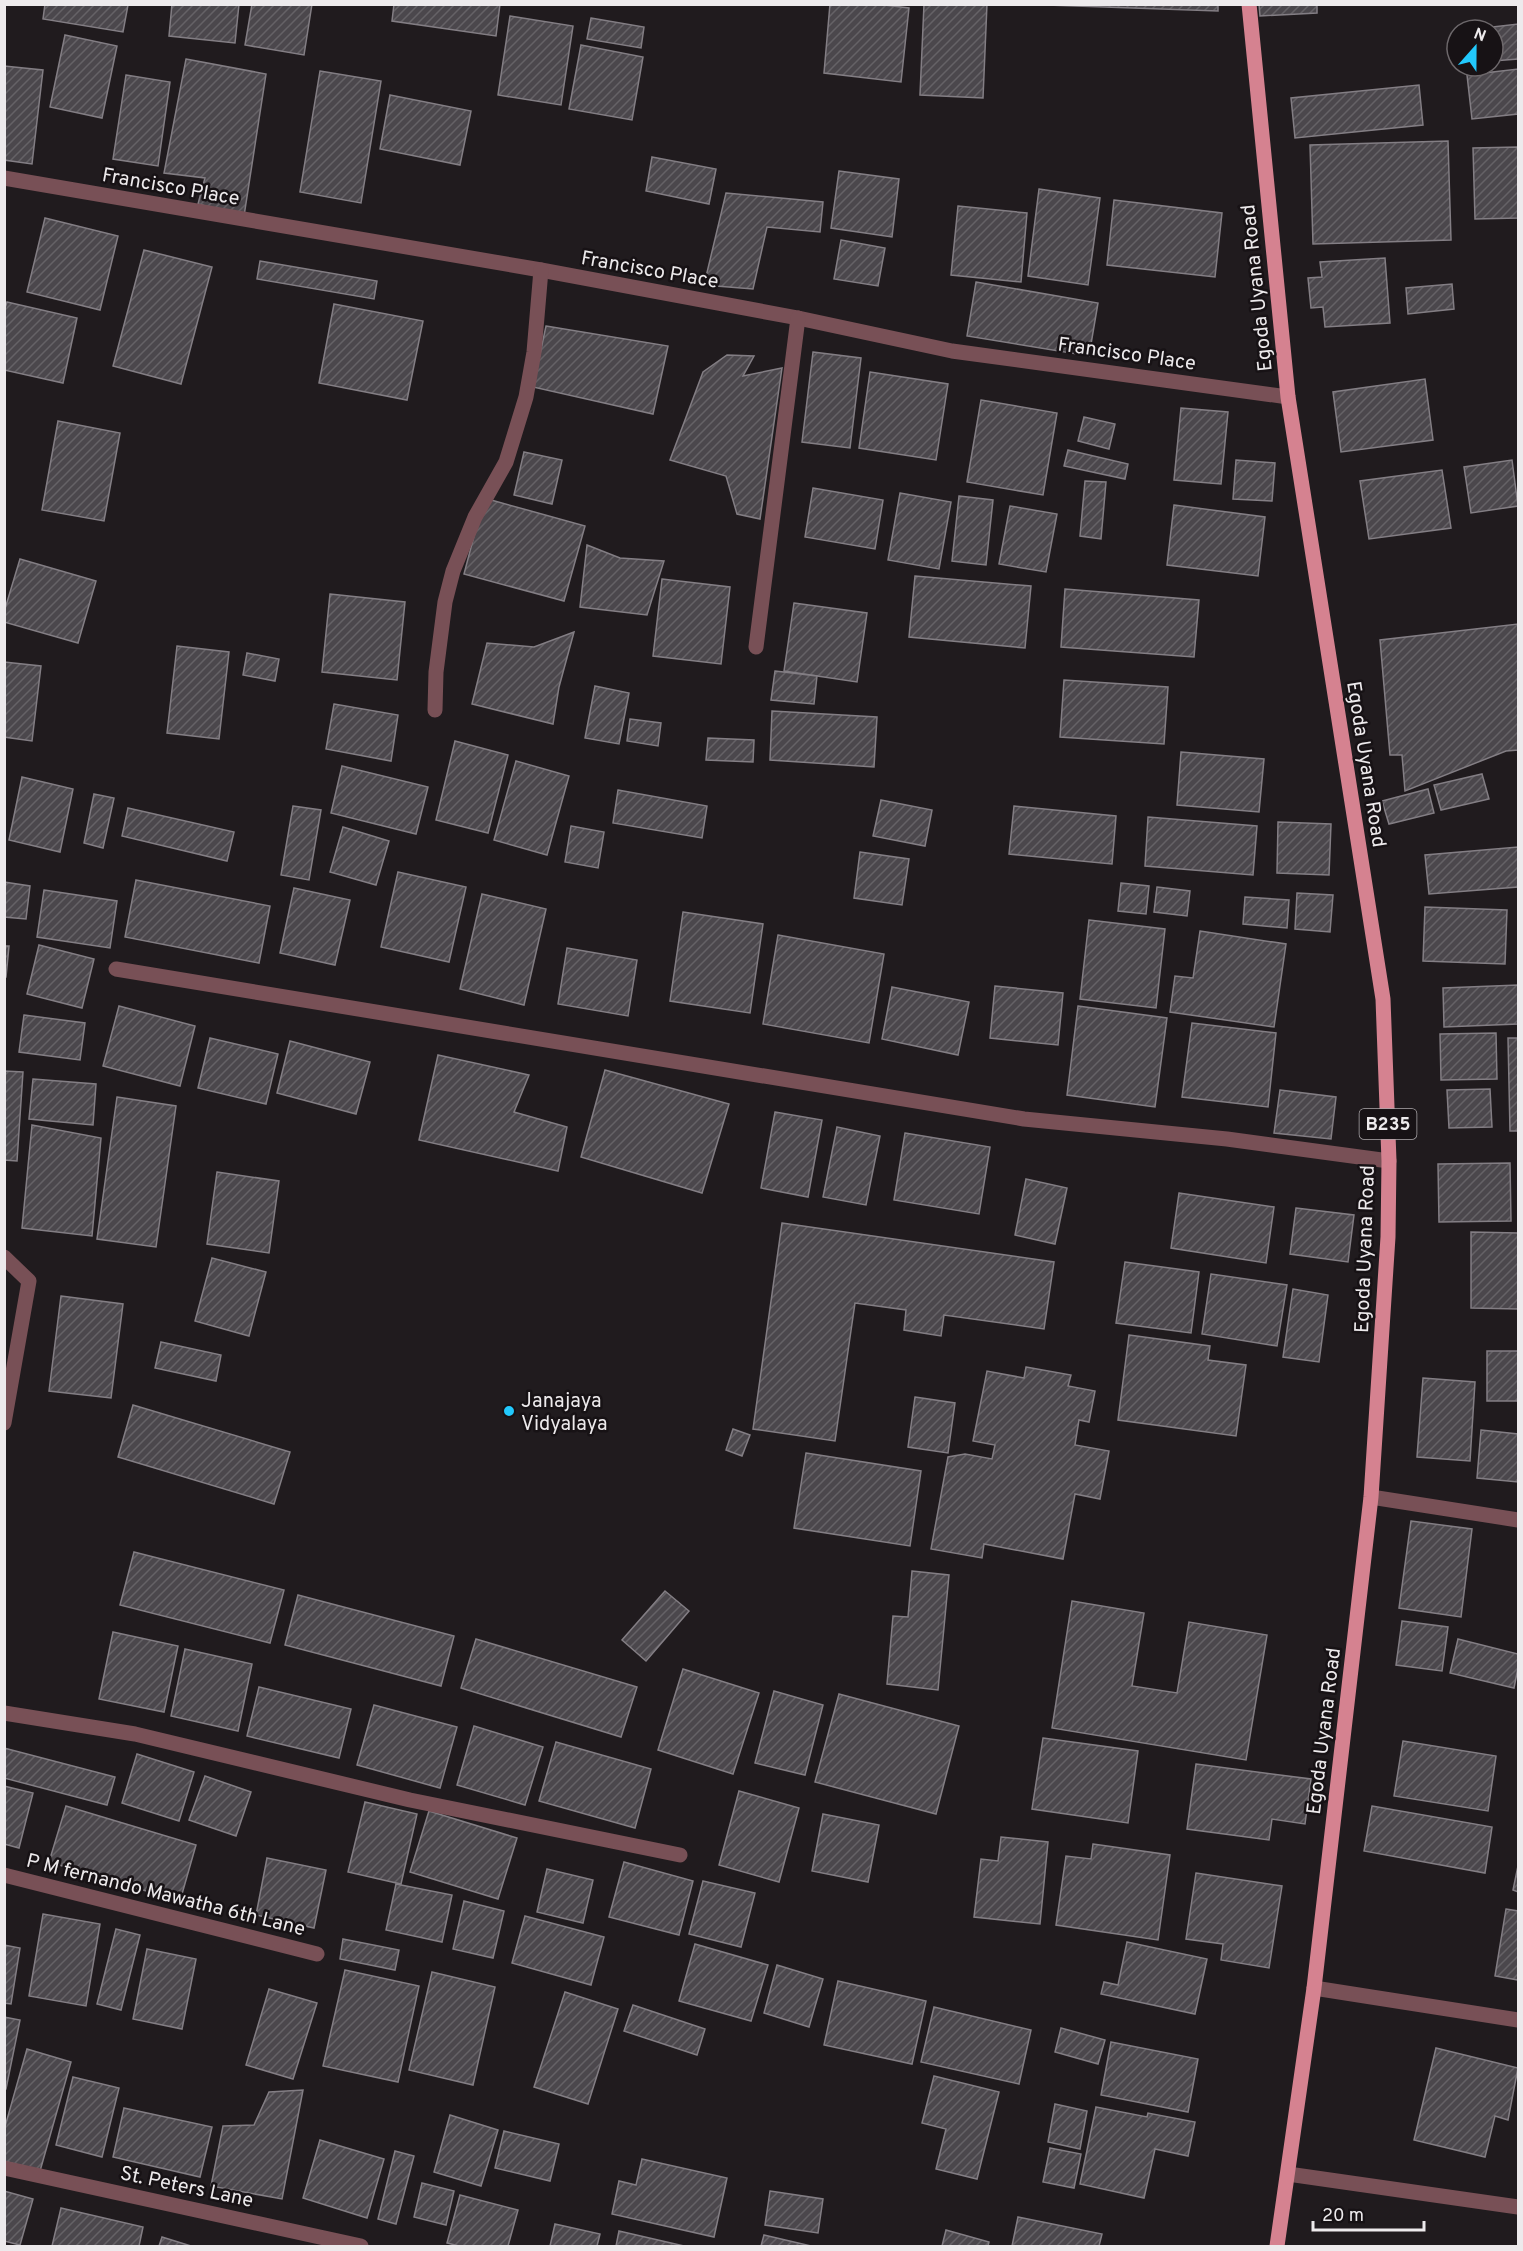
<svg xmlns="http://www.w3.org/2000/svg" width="1523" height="2251" font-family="Overpass,sans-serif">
<defs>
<pattern id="building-hatch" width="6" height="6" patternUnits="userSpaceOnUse" patternTransform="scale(1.5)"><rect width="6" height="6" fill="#4b474c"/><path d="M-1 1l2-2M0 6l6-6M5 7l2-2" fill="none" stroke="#656266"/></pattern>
</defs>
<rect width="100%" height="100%" fill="#201b1e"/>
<!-- building -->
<g fill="url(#building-hatch)" stroke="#837e84" stroke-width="1.5">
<path d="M45,4L128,5L123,32L43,19Z"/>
<path d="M172,4H239L235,43L169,36Z"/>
<path d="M252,4H312L304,55L245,45Z"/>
<path d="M394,4H500L496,36L392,21Z"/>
<path d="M830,4H876L909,8L901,82L824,73Z"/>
<path d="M924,4H987L983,98L920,95Z"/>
<path d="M1018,4H1218V11Z"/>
<path d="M1259,4H1317V13L1260,16Z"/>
<path d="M510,16L573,26L561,105L498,95Z"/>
<path d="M591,18L644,27L641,48L587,39Z"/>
<path d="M1518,24V59L1493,61V30L1475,29Z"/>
<path d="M65,35L117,46L102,118L50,107Z"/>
<path d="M581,45L643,57L632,120L569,109Z"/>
<path d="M186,59L266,74L244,216L198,204L205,178L164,173Z"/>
<path d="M4,66L43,70L32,164L4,160Z"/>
<path d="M1518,69V114L1472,119L1467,75Z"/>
<path d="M320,71L381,81L361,203L300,192Z"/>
<path d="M126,75L170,82L158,166L113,159Z"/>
<path d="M1419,85L1423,125L1295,138L1291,98Z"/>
<path d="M390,95L471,111L460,165L380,149Z"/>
<path d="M1448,141L1451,240L1313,244L1310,145Z"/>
<path d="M1518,147V218L1475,219L1473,148Z"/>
<path d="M652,157L716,169L709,204L646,191Z"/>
<path d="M839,171L899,179L892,237L831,228Z"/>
<path d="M1039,189L1100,198L1088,285L1028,276Z"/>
<path d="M726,193L823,202L820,232L767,227L753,289L704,285Z"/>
<path d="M1114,200L1222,213L1215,277L1107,265Z"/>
<path d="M958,206L1027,213L1021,282L951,275Z"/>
<path d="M45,218L118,236L100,310L27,292Z"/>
<path d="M841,240L885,248L878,286L834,279Z"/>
<path d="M144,250L212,267L181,384L113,366Z"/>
<path d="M1385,258L1390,323L1325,327L1323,307L1311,308L1308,278L1322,277L1320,262Z"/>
<path d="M260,261L377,281L374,299L257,279Z"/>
<path d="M976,282L1098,303L1089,356L967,336Z"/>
<path d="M1452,284L1454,309L1408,314L1406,288Z"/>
<path d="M7,302L77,318L63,383L4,370V311Z"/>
<path d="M334,304L423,321L407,400L319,383Z"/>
<path d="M546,326L668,346L653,414L533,387Z"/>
<path d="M813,352L861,358L850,448L802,442Z"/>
<path d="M727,355L754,356L743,376L782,368L760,519L737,514L726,476L670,460L703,372Z"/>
<path d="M870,372L948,384L936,460L859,448Z"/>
<path d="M1425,379L1433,440L1341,452L1333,392Z"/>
<path d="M981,400L1057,413L1043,495L967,482Z"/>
<path d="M1181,408L1228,412L1221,484L1174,480Z"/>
<path d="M1084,417L1115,424L1109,449L1078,441Z"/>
<path d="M58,421L120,433L104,521L42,510Z"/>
<path d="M1068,450L1128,464L1125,479L1064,466Z"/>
<path d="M524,452L562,460L552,504L514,495Z"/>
<path d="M1236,460L1275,463L1272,501L1233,499Z"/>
<path d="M1512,460L1518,506L1471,513L1464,467Z"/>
<path d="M1442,470L1451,528L1369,539L1360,481Z"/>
<path d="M1085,481L1106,482L1101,539L1080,536Z"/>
<path d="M813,488L883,500L875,549L805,537Z"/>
<path d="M900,493L951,502L939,569L888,560Z"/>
<path d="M959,496L993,500L986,565L952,561Z"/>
<path d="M484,498L585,526L564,601L464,574Z"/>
<path d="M1174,505L1265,517L1258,576L1167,565Z"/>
<path d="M1010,506L1057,514L1046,572L999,564Z"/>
<path d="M587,545L620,558L664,561L647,615L580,607Z"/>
<path d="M20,559L96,581L78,643L4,622V612Z"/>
<path d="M915,576L1031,586L1025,648L909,637Z"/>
<path d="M662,579L730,587L721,664L653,656Z"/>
<path d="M1065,589L1199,600L1194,657L1061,647Z"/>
<path d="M330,594L405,602L397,680L322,672Z"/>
<path d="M794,603L867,613L857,682L784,671Z"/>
<path d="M1518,624V750L1506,751L1405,791L1402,755H1390L1380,640Z"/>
<path d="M574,632L559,687L553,724L472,704L487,643L534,647Z"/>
<path d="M177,646L229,652L219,739L167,733Z"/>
<path d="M247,653L279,659L275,681L243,675Z"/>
<path d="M4,662L41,666L32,741L4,737Z"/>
<path d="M775,671L817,676L814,704L771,700Z"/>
<path d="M1064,680L1168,687L1164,744L1060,737Z"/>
<path d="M595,686L629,693L619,744L585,738Z"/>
<path d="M334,704L398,715L391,761L326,749Z"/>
<path d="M772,711L877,717L874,767L770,760Z"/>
<path d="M630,719L661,723L658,746L627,741Z"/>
<path d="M708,738L754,740L753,762L706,760Z"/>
<path d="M455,741L508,755L488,833L436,820Z"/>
<path d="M1181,752L1264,759L1259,812L1177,805Z"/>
<path d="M516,761L569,776L547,855L494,840Z"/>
<path d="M342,766L428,787L416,834L331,813Z"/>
<path d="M1482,774L1489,799L1441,810L1434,785Z"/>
<path d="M22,777L73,789L60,852L9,840Z"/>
<path d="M1428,789L1434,813L1389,824L1382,801Z"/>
<path d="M618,790L707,806L702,838L613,823Z"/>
<path d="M94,794L114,798L103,848L84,843Z"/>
<path d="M881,800L932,810L925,846L873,836Z"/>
<path d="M293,806L321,810L309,880L281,875Z"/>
<path d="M1014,806L1116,816L1112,864L1009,854Z"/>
<path d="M128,808L234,832L227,861L122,836Z"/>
<path d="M1148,817L1257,826L1253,875L1145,866Z"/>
<path d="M1278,822L1331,824L1329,875L1277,873Z"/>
<path d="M571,826L604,832L598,868L565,862Z"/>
<path d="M343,827L389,841L376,885L330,872Z"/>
<path d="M1518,847V887L1429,894L1425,855Z"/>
<path d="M860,852L909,859L902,905L854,898Z"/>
<path d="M398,872L466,887L449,962L381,947Z"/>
<path d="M136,880L270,906L259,963L125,937Z"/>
<path d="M4,882L30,886L26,919L4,917Z"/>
<path d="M1121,883L1149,886L1146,914L1118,911Z"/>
<path d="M1157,887L1190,891L1187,916L1154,912Z"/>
<path d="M294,888L350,900L335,965L280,953Z"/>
<path d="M44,890L117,901L110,948L37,937Z"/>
<path d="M1297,893L1333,895L1330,932L1295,929Z"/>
<path d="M482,894L546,909L524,1005L460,989Z"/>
<path d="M1245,897L1289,900L1287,928L1243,924Z"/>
<path d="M1425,907L1507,910L1505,964L1423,961Z"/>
<path d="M683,912L763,924L750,1013L670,1001Z"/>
<path d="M1089,920L1165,929L1156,1008L1080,999Z"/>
<path d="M1200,931L1286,944L1274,1027L1170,1012L1175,976L1193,978Z"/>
<path d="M778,935L884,954L869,1043L763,1024Z"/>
<path d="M39,945L94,959L82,1008L27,994Z"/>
<path d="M4,946H9L6,977H4Z"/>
<path d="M567,948L637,960L628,1016L558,1004Z"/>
<path d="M1518,985V1024L1444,1027L1443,988Z"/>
<path d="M995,986L1063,993L1058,1045L990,1038Z"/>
<path d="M892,987L969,1002L958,1055L882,1039Z"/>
<path d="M119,1006L195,1026L180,1086L103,1066Z"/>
<path d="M1078,1006L1167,1018L1155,1107L1067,1095Z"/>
<path d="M24,1015L85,1023L80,1060L19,1052Z"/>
<path d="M1192,1023L1276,1033L1268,1107L1182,1097Z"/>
<path d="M1496,1033L1497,1079L1441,1080L1440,1034Z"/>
<path d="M210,1038L278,1054L266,1104L198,1088Z"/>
<path d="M1508,1038H1518V1131H1510Z"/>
<path d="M290,1041L370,1062L356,1114L277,1093Z"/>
<path d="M438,1055L529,1075L514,1112L567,1127L558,1171L419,1140Z"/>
<path d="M605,1070L729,1104L702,1193L581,1157Z"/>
<path d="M4,1071L23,1072L17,1161L4,1160Z"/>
<path d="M33,1079L96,1084L93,1125L29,1119Z"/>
<path d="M1490,1089L1492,1127L1449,1128L1447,1090Z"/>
<path d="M1280,1090L1336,1097L1331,1139L1274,1133Z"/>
<path d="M117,1097L176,1106L156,1247L97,1239Z"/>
<path d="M775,1112L822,1120L808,1197L761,1188Z"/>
<path d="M32,1125L101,1138L92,1236L22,1228Z"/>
<path d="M837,1127L880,1136L866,1205L823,1197Z"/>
<path d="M905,1133L990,1147L979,1214L894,1200Z"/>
<path d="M1510,1163L1511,1221L1439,1222L1438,1164Z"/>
<path d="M217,1172L279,1181L269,1253L207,1244Z"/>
<path d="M1026,1179L1067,1188L1055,1244L1015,1235Z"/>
<path d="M1179,1193L1274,1207L1266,1263L1171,1248Z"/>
<path d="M1296,1208L1354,1215L1348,1262L1290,1254Z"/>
<path d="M782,1223L1054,1262L1044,1329L944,1315L941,1336L904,1330L906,1310L855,1303L835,1441L753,1429Z"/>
<path d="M1471,1232L1518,1233V1309L1471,1308Z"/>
<path d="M212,1258L266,1272L249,1336L195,1321Z"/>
<path d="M1125,1262L1199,1272L1191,1333L1116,1323Z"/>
<path d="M1211,1274L1287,1285L1277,1346L1202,1334Z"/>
<path d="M1293,1289L1328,1295L1319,1362L1283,1357Z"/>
<path d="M61,1296L123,1304L111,1398L49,1391Z"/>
<path d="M1129,1335L1210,1346L1208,1360L1246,1365L1236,1436L1118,1420Z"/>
<path d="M161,1342L221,1355L216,1381L155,1368Z"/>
<rect x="1487" y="1351" width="31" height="50"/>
<path d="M1026,1367L1071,1375L1068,1386L1095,1391L1089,1422L1079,1420L1075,1445L1109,1451L1100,1499L1075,1494L1063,1559L984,1544L982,1558L931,1549L948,1457L965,1454L992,1459L995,1445L973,1441L987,1371L1024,1378Z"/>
<path d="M1423,1378L1475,1382L1470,1461L1417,1457Z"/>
<path d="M915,1397L955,1403L948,1453L908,1447Z"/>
<path d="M133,1405L290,1452L274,1504L118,1457Z"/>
<path d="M733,1429L750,1435L742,1456L726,1450Z"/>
<path d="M1481,1430L1518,1434V1482L1477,1478Z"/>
<path d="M806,1453L921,1471L910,1546L794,1528Z"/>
<path d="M1411,1521L1472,1529L1461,1617L1399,1608Z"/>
<path d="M134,1552L284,1590L270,1643L120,1605Z"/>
<path d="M912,1571L949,1575L938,1690L887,1684L893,1616L908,1617Z"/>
<path d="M665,1591L689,1611L646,1661L622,1640Z"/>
<path d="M298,1595L454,1636L441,1686L285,1645Z"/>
<path d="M1072,1601L1144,1613L1132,1686L1177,1693L1189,1622L1267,1635L1246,1760L1052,1728Z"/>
<path d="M1402,1621L1448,1627L1442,1671L1396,1665Z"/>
<path d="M113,1632L178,1646L164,1712L99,1699Z"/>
<path d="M476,1639L637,1687L621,1737L461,1688Z"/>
<path d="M1458,1639L1518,1654V1668L1514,1688L1450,1673Z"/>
<path d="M185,1649L252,1664L238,1731L171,1716Z"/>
<path d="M683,1669L759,1693L733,1774L658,1750Z"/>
<path d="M259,1687L351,1709L339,1758L247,1736Z"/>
<path d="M774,1691L823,1705L805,1775L755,1763Z"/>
<path d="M839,1694L959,1726L936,1814L815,1782Z"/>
<path d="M374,1705L457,1727L440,1788L357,1765Z"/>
<path d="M474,1726L543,1747L525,1805L457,1785Z"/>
<path d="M1043,1738L1138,1751L1128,1823L1032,1809Z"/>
<path d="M1403,1741L1496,1756L1488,1811L1394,1796Z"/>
<path d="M556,1742L651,1769L635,1828L539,1801Z"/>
<path d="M4,1748L115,1777L107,1805L4,1778Z"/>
<path d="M137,1754L194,1772L179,1821L122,1803Z"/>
<path d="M1196,1764L1311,1779L1305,1824L1272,1819L1269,1840L1187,1829Z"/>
<path d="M205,1776L251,1792L236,1836L189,1820Z"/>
<path d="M4,1786L33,1793L19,1848L4,1844Z"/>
<path d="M739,1791L799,1808L779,1882L719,1865Z"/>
<path d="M365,1802L417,1814L401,1884L348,1872Z"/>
<path d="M66,1806L196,1845L180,1901L49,1862Z"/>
<path d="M1372,1806L1492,1827L1485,1873L1364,1851Z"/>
<path d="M429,1811L517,1838L498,1899L410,1872Z"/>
<path d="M823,1814L879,1825L868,1882L812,1871Z"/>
<path d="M1001,1837L1048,1842L1040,1924L974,1917L981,1859L998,1861Z"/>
<path d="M1093,1844L1170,1855L1158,1940L1056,1925L1066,1856L1091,1859Z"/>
<path d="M267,1858L326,1870L314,1928L256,1915Z"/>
<path d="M624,1862L693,1881L679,1935L609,1917Z"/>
<path d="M1518,1866V1892L1513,1890Z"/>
<path d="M547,1869L593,1880L583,1923L537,1912Z"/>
<path d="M1196,1873L1282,1886L1269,1968L1221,1960L1223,1944L1186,1939Z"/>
<path d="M703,1881L755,1893L741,1947L689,1934Z"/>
<path d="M396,1884L452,1895L442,1942L386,1930Z"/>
<path d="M464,1901L504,1911L493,1958L453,1949Z"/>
<path d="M1506,1909L1518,1911V1980L1495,1976Z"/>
<path d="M43,1914L100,1924L86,2006L29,1996Z"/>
<path d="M525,1916L604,1937L591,1985L512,1963Z"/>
<path d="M116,1929L140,1935L121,2010L97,2004Z"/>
<path d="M343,1939L399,1950L395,1970L340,1959Z"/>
<path d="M1127,1942L1207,1959L1195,2014L1101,1994L1104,1982L1118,1985Z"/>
<path d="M695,1944L768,1965L751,2021L679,2001Z"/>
<path d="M4,1945L20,1948L11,2004L4,2003Z"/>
<path d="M147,1949L196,1959L182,2029L133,2019Z"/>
<path d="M777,1965L823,1979L809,2027L764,2013Z"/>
<path d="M345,1970L419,1986L398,2082L323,2066Z"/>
<path d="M432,1972L495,1987L473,2085L409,2070Z"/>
<path d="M838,1981L926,2001L912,2064L824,2045Z"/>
<path d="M269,1989L317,2003L293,2079L246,2065Z"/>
<path d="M565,1992L618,2009L588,2104L534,2087Z"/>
<path d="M633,2005L705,2029L697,2055L624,2031Z"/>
<path d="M934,2007L1031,2030L1019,2084L921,2062Z"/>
<path d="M4,2017L20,2020L6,2089H4Z"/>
<path d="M1061,2028L1105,2040L1098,2064L1055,2052Z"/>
<path d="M1111,2042L1198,2059L1188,2112L1101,2095Z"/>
<path d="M1436,2048L1518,2068L1508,2120L1495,2116L1485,2157L1414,2140Z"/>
<path d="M27,2049L71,2062L40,2171L4,2161V2130Z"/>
<path d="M934,2076L999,2092L977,2179L936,2169L946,2129L922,2123Z"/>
<path d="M73,2077L119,2088L102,2157L56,2145Z"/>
<path d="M303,2090L282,2199L211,2186L223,2126L254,2125L269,2092Z"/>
<path d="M1055,2104L1087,2111L1080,2149L1048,2142Z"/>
<path d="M1096,2107L1147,2117L1148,2113L1195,2122L1188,2156L1155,2149L1144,2198L1080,2184Z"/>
<path d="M124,2108L212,2127L200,2177L113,2157Z"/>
<path d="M450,2115L498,2130L481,2186L434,2172Z"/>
<path d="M504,2131L559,2144L550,2181L495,2168Z"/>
<path d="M320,2140L384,2159L367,2218L303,2198Z"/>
<path d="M1050,2148L1081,2154L1074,2188L1043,2182Z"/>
<path d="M395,2151L414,2156L396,2224L378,2219Z"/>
<path d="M642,2159L727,2178L714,2237L612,2214L619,2181L636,2185Z"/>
<path d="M422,2183L454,2191L446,2225L414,2217Z"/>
<path d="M4,2191L33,2199L20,2245L4,2241Z"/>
<path d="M770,2191L823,2199L818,2233L765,2225Z"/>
<path d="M460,2195L518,2210L508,2246H459L447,2243Z"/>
<path d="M61,2208L143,2227L139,2246H52Z"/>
<path d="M1018,2217L1102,2234L1099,2246H1012Z"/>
<path d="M555,2224L600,2234L597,2246H550Z"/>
<path d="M946,2230L989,2242L988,2246H942Z"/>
<path d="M619,2231L684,2246H616Z"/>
<path d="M764,2235L811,2246H761Z"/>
<path d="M162,2237L191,2246H159Z"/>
</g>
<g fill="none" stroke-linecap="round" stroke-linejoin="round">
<!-- minor -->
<g stroke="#785056" stroke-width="15">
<path d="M4,178L541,270L798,318L952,351L1288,397"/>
<path d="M756,647L798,318"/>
<path d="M435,710L436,672L445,602L453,571L475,517L506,462L526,397L534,352L541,270"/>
<path d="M116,969L1024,1119L1227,1139L1389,1161"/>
<path d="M4,1257L29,1281L4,1423"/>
<path d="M1371,1497L1518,1520"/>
<path d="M4,1713L135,1734L410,1800L680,1855"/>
<path d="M4,1875L317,1954"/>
<path d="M1314,1988L1518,2020"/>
<path d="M4,2168L361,2246"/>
<path d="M1288,2174L1518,2207"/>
</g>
<!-- major -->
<path stroke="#d58290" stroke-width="15" d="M1249,4L1288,397L1383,999L1389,1161L1388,1237L1371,1497L1314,1988L1277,2246"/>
</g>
<!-- markers -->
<circle fill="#22c9fd" stroke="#171215" stroke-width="2" cx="509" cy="1411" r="6"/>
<g text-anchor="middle" stroke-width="5" stroke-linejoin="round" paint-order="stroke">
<!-- shield labels -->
<rect fill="#171215" stroke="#ada9ac" stroke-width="1.5" x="1359.5" y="1109" width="57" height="30" rx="4.5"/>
<g font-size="18" font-weight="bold" fill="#edeaec">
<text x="1388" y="1130">B235</text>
</g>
<!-- street labels -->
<g font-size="20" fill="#edeaec" stroke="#171215">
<text transform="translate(171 186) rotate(10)" y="7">Francisco Place</text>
<text transform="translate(650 269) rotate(10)" y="7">Francisco Place</text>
<text transform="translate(1256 288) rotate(-96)" y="7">Egoda Uyana Road</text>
<text transform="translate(1127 353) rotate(8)" y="7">Francisco Place</text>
<text transform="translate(1367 764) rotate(81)" y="7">Egoda Uyana Road</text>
<text transform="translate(1364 1249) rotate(-88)" y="7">Egoda Uyana Road</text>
<text transform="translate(1323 1731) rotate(-83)" y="7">Egoda Uyana Road</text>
<text transform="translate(166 1894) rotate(14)" y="7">P M fernando Mawatha 6th Lane</text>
<text transform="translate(187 2186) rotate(12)" y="7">St. Peters Lane</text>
</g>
<!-- poi labels -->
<g font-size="20" fill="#edeaec" stroke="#171215" text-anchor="start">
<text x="521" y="1407">Janajaya<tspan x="521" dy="23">Vidyalaya</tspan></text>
</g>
</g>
<!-- border -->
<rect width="1523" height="2251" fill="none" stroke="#edeaec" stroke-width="12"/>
<!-- north arrow -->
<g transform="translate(1475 48) rotate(21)"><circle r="28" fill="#171215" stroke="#6d686b" stroke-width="1.5"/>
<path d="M0-4.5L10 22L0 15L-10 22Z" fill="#22c9fd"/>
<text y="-9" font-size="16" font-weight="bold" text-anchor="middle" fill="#edeaec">N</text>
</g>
<!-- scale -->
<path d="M1313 2221v9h111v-9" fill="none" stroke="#edeaec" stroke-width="3"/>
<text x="1322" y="2221" font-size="18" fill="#edeaec" stroke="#171215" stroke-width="4.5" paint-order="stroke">20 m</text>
</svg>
